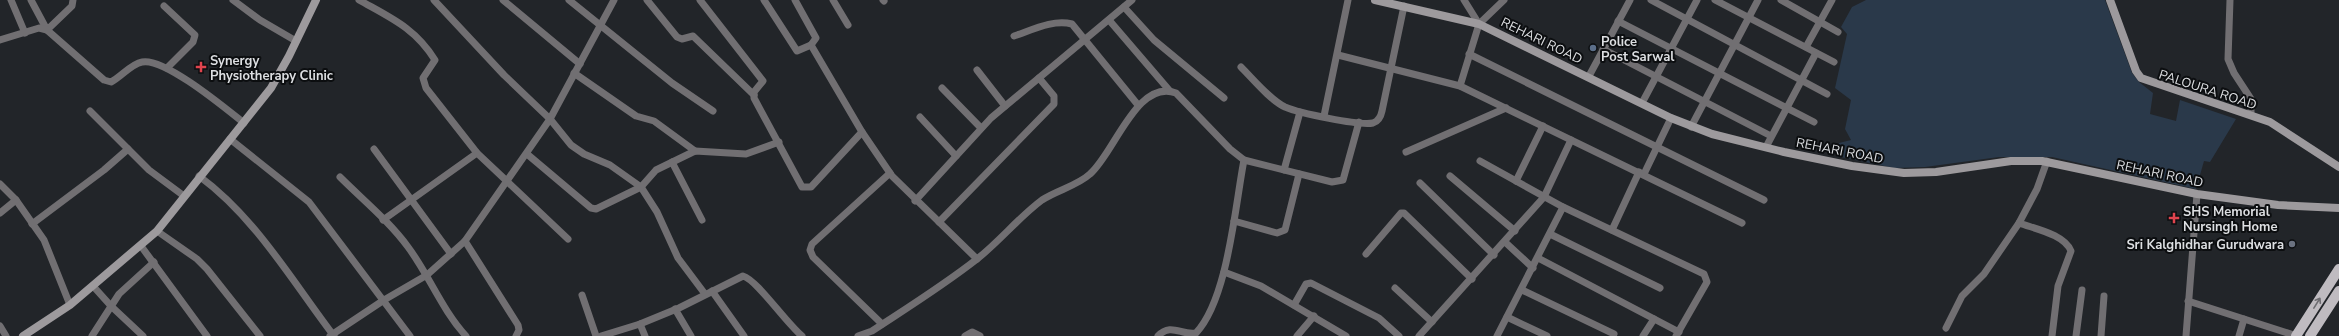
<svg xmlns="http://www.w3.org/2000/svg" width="2339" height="336" font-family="'Nunito Sans',sans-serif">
<rect width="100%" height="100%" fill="#222529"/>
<!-- green -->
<path fill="#2a394a" d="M1866,0H2105L2132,73L2139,82L2153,93L2150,114L2176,121L2180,100L2236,119L2210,162L2204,161L2196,189L2052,157H1999L1925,167L1894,168L1836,156L1839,143L1851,140L1845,129L1851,100L1835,88L1847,34L1841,27L1852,7Z"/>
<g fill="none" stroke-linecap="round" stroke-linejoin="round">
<!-- street -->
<g stroke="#716f72" stroke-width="7">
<path d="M11,0L25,33"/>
<path d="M31,0L47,30L72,6L73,0"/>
<path d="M233,0L260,20L296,41"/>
<path d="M359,0C391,18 415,28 435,60L423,78L426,88L477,153L568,239"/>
<path d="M434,0L504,75L550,119L571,145L584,154L610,165L641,187L657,212L678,258L705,294"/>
<path d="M503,0L580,64"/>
<path d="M569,0L672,83L713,111"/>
<path d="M647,0L677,37L682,39L693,36L754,95"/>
<path d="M700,0L763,81L754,92V98L802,187H811L862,132"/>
<path d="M764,0L797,51L811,45L862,132L892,176L977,259"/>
<path d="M795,0L816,38L811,45"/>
<path d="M833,0L848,25"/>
<path d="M883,0L884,1"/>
<path d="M1464,0L1479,24"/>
<path d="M1651,0L1827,94"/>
<path d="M1715,0L1834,62"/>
<path d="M1781,0L1838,32"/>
<path d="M2230,0L2228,59L2234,73L2251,99V114"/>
<path d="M164,6L195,35L193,42L167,68"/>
<path d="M1124,7L1154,40L1224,98"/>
<path d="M1109,20L1169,90"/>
<path d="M1618,21L1814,122"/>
<path d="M1014,36C1032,30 1053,19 1072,24L1138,105"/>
<path d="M0,40L39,28L47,30L104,80L111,82C121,77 131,64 142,62C164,57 225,108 244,123"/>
<path d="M1806,47L1832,0"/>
<path d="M1603,49L1771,136"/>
<path d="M1469,54L1764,200"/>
<path d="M1338,55L1460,86L1742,223"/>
<path d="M1241,67C1253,79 1270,100 1285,107C1299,113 1359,126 1373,123C1379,121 1381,116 1382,111L1404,6"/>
<path d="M977,70L1005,106"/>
<path d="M574,73L636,116L654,121L695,151"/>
<path d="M1589,76L1630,0"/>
<path d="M1460,86L1479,24L1504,0"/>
<path d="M942,88L981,128"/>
<path d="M1642,103L1697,0"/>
<path d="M90,111L149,170L184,196"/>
<path d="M1324,116L1348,0"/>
<path d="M920,117L956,156"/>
<path d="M1691,127L1758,0"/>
<path d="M230,139L309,202L410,336"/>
<path d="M1766,147L1816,53"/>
<path d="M374,149L451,254"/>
<path d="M1406,152L1506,108"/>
<path d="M527,154L591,208L596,209L641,187L656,170L695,151L746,154L779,142"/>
<path d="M1480,161L1563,207L1704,274L1707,282L1676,336"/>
<path d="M672,162L702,220"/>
<path d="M1284,170L1300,112"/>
<path d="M1644,174L1671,118"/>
<path d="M199,176C256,218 292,281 334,336"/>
<path d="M1450,176L1515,231"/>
<path d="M340,177C363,200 389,221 408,247C429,275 442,310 466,336"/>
<path d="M1516,181L1543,126"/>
<path d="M1420,183L1494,255"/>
<path d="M0,184L16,200L44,240L70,305"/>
<path d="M915,201L991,118L1132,0"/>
<path d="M0,213L16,200"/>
<path d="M383,220L477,153"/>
<path d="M1234,221L1277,233L1285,230L1299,174"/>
<path d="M939,222L1054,104V96L1039,78"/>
<path d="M2019,223C2035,229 2064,234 2071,251L2058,286L2052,336"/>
<path d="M32,224L104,170L128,149"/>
<path d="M1612,230L1639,172"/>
<path d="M157,231L197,259L207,269L260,336"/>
<path d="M1550,234L1660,288"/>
<path d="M465,241L518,325L519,330L516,336"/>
<path d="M1505,242L1533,268"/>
<path d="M141,246L207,336"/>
<path d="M1366,254L1401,213H1404L1472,279"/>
<path d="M1538,258L1679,332"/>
<path d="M1224,272L1261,286L1346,336"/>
<path d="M93,286L111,306L143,336"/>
<path d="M1395,288L1432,322"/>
<path d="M1522,290L1614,334"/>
<path d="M712,291L744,336"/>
<path d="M582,295L596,336"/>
<path d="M2188,301L2297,336"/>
<path d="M1294,305L1306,284L1311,283L1379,318L1399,336"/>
<path d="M675,309L691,336"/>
<path d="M1507,317L1547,336"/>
<path d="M640,324L645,336"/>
<path d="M882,324L813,257L810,250L812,244L890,173"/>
<path d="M0,326L6,336"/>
<path d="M1946,328L1962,296L1984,274L2019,223L2037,189L2047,161"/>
<path d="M92,336L119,294L154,262"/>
<path d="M330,336L384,300L427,275L465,241L550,119L614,0"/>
<path d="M601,336L640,324L679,308L743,276C757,280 786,323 802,336"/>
<path d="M858,336L872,331C907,308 944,285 977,259C1000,241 1019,217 1042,200C1057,190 1077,186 1090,174C1114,154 1137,78 1176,93L1230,149L1244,160L1332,182L1343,180L1359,122"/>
<path d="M965,336L972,332L980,336"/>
<path d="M1158,336C1171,322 1182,336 1196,333C1228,299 1235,206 1244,160"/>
<path d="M1297,336L1314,316"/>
<path d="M1419,336L1544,197L1571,140"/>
<path d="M1497,336L1563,207"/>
<path d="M1643,336L1654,319"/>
<path d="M2076,336L2082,290"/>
<path d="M2101,336L2104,296"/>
<path d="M2186,336L2197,194"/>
<path d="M2239,336L2244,319"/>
</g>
<!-- secondary -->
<g stroke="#9d9a9d" stroke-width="8">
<path d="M1375,0L1479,24L1671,118L1712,134L1784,152L1852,166L1904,173L1936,172L2011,161H2042L2197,194L2278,205L2339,208"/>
<path d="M2110,0L2136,71L2141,78L2270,122L2339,167"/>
<path d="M23,336L70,305L157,231L271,88L289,56L316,0"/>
</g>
<!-- primary -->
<g stroke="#bfbbc0" stroke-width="10">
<path d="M2296,336L2339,269"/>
<path d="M2310,336L2339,291"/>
</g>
</g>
<!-- one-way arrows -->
<defs><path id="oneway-shaft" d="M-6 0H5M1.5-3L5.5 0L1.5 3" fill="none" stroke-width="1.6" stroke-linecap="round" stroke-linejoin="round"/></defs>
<use stroke="#6e6d71" href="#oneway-shaft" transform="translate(2317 303) rotate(-58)"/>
<!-- markers -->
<circle fill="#5c6f8a" stroke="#0c0e10" stroke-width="1.5" cx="1593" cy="48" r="4"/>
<g fill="#e0444e" stroke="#0c0e10" stroke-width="1.5">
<path d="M199 61h4v4h4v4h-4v4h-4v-4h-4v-4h4z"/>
<path d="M2172 212h4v4h4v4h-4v4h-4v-4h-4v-4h4z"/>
</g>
<circle fill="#6b7280" stroke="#0c0e10" stroke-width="1.5" cx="2292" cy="244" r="4"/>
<g text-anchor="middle" stroke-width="4" stroke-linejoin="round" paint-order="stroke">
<!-- street labels -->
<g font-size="13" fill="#dddfe2" stroke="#0c0e10">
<text transform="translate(1542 40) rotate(26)" y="5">REHARI ROAD</text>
<text transform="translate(2208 89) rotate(18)" y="5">PALOURA ROAD</text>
<text transform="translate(1840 150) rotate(11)" y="5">REHARI ROAD</text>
<text transform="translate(2160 173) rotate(12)" y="5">REHARI ROAD</text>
</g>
<!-- poi labels -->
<g font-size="13" font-weight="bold" fill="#dddfe2" stroke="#0c0e10" text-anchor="start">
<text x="1601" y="46">Police<tspan x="1601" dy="15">Post Sarwal</tspan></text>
<text x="210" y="65">Synergy<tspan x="210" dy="15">Physiotherapy Clinic</tspan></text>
<text x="2183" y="216">SHS Memorial<tspan x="2183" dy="15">Nursingh Home</tspan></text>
<text x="2284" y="249" text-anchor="end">Sri Kalghidhar Gurudwara</text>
</g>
</g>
</svg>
